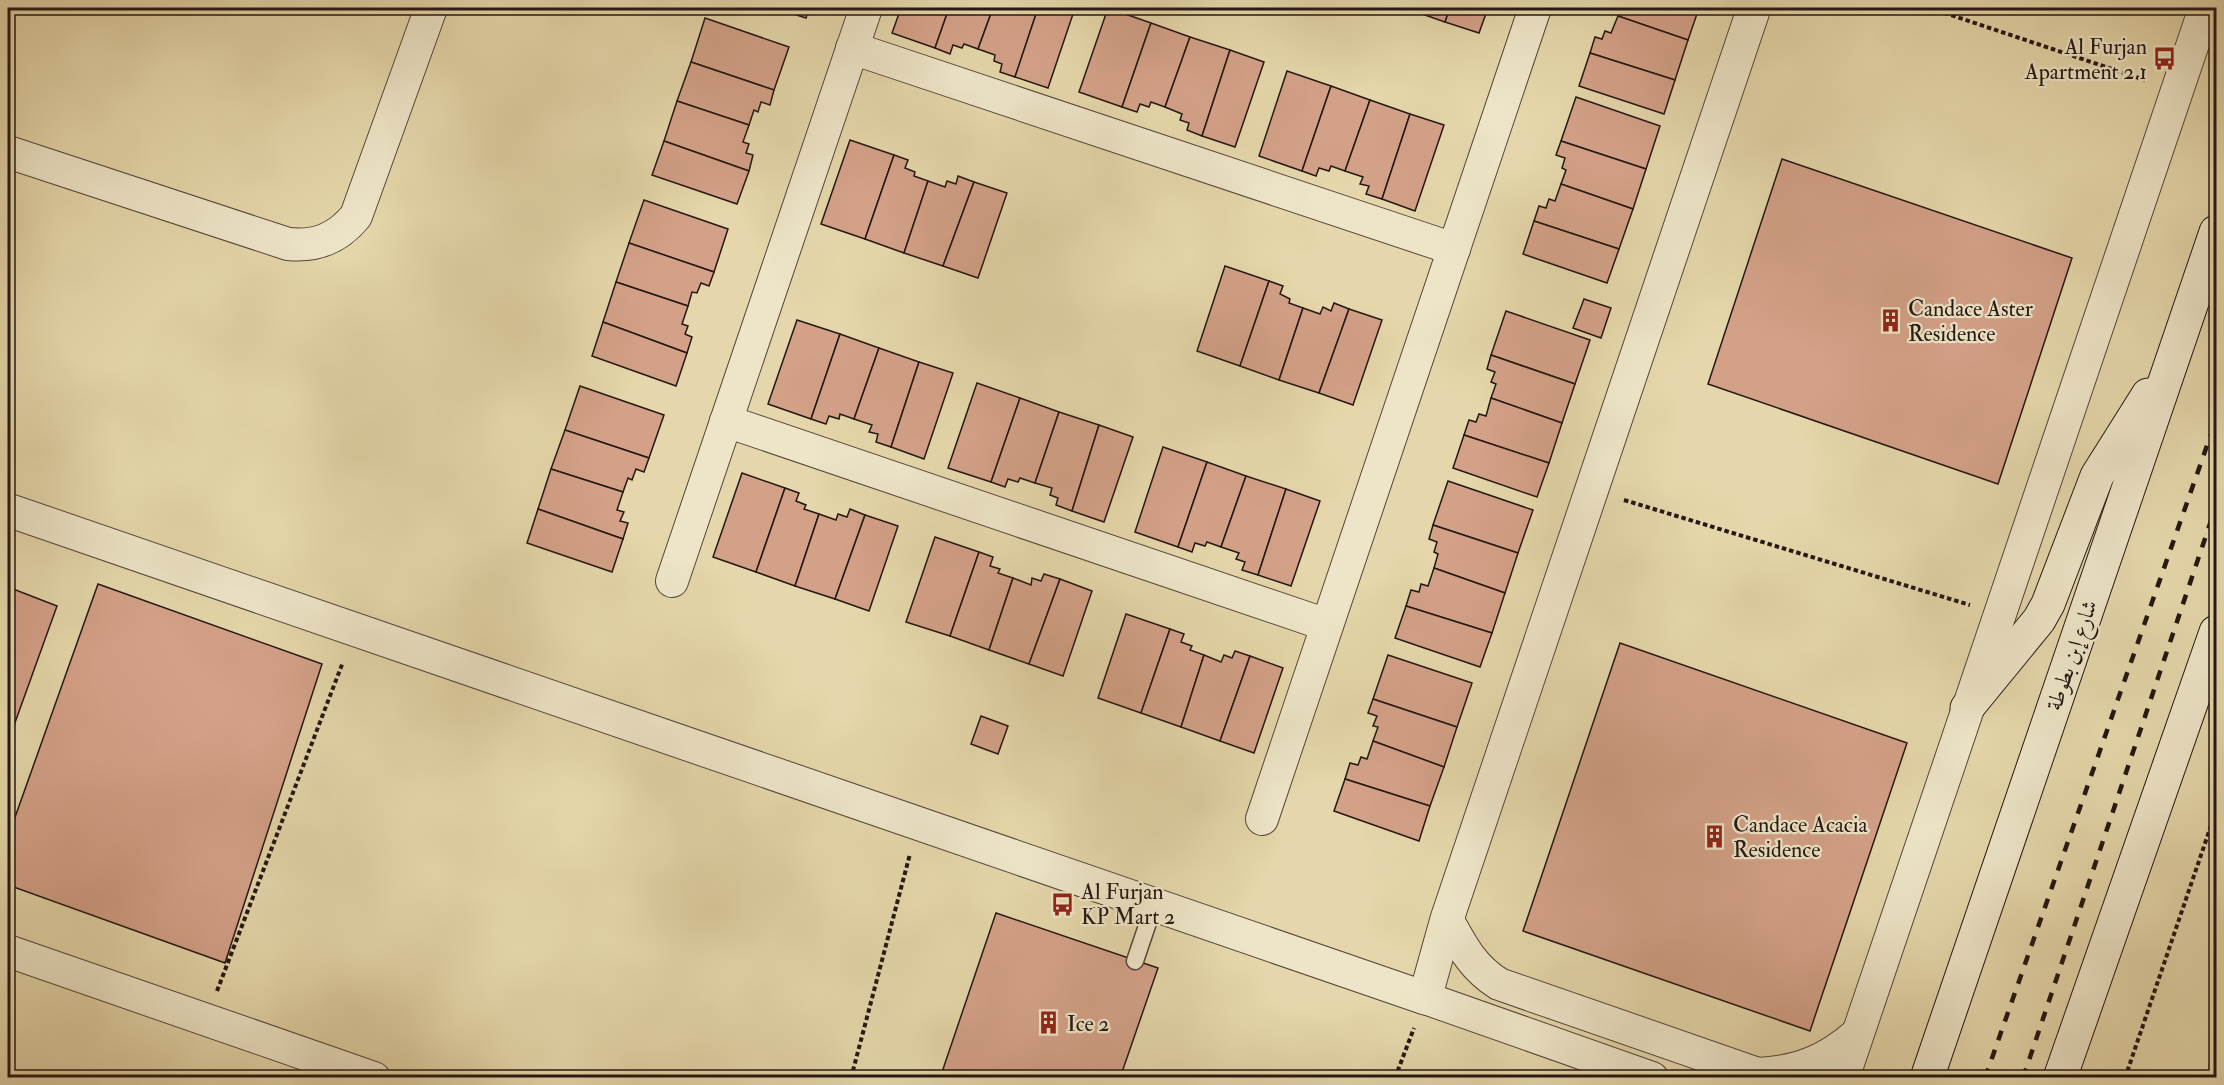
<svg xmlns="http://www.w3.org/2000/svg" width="2224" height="1085" font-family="'IM FELL Double Pica',Amiri,serif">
<rect width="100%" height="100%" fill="#e5d7ab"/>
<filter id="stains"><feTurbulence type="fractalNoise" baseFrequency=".00333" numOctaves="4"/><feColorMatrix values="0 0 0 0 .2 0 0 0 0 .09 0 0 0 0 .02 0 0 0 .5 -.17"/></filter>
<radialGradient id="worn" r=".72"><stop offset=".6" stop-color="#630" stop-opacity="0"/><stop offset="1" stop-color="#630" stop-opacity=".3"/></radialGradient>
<!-- building -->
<g fill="#d3a188" stroke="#241712" stroke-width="1.5">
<path d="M775,8H809L806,18Z"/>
<path d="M901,8H949L935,48L892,33Z"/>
<path d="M949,8H993L978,49L964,44L962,48L953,45L950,54L935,48Z"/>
<path d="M993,8H1038L1015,77L1000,72L1002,64L994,61L995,55L978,49Z"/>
<path d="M1038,8H1075L1048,88L1015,77Z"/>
<path d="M1108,8L1151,23L1122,107L1079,92Z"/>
<path d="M1405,8H1450L1445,22Z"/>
<path d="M1450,8H1488L1479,33L1445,22Z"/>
<path d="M1620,8H1699L1688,40L1618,16Z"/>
<path d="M1618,16L1688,40L1675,80L1590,53L1595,37L1602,39L1605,31L1611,33Z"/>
<path d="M705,18L789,47L774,90L691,62Z"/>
<path d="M1151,23L1190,37L1165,107L1151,102L1149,107L1140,104L1137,112L1122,107Z"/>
<path d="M1190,37L1230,50L1202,136L1187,130L1189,123L1180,120L1182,114L1165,107Z"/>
<path d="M1230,50L1264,62L1235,147L1202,136Z"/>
<path d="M1590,53L1675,80L1664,114L1579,86Z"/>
<path d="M691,62L774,90L770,105L761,102L758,112L754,110L749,125L677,101Z"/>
<path d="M1287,71L1331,86L1302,171L1259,156Z"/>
<path d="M1331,86L1370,100L1345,171L1331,166L1329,171L1319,168L1316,176L1302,171Z"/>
<path d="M1576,97L1660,126L1646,169L1561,141Z"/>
<path d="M1370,100L1410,114L1382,199L1366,194L1369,186L1360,184L1363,177L1345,171Z"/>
<path d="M677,101L749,125L743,142L749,144L746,153L753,155L749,171L664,141Z"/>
<path d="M1410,114L1444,125L1415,211L1382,199Z"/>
<path d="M850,140L894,155L865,239L821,224Z"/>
<path d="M664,141L749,171L737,204L652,175Z"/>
<path d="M1561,141L1646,169L1633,209L1561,184L1566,170L1562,168L1565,158L1556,155Z"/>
<path d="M894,155L908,160L905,168L915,172L914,176L928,181L904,253L865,239Z"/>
<path d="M1782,159L2072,258L1998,484L1708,384Z"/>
<path d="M958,176L974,182L943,266L904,253L928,181L945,187L947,181L956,184Z"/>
<path d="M974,182L1007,193L978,278L943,266Z"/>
<path d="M1561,184L1633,209L1619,249L1534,221L1539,206L1546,208L1549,199L1555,201Z"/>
<path d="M644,200L728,229L714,272L629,243Z"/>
<path d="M1534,221L1619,249L1607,283L1523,254Z"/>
<path d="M629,243L714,272L709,286L701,283L697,293L692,292L688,306L616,282Z"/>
<path d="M1225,266L1269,281L1240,366L1197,351Z"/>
<path d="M1269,281L1283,286L1280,294L1290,299L1289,303L1303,308L1279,380L1240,366Z"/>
<path d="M616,282L688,306L682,324L688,326L685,334L692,337L687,353L603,322Z"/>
<path d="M1584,299L1611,308L1601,338L1573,328Z"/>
<path d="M1334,303L1349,309L1319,393L1279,380L1303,308L1320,314L1323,307L1331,311Z"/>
<path d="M1349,309L1382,320L1353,405L1319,393Z"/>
<path d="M1506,311L1590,340L1575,384L1491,355Z"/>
<path d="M797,320L840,334L811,419L768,404Z"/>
<path d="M603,322L687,353L676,386L592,356Z"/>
<path d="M840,334L879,348L854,419L840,414L839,419L829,416L826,424L811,419Z"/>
<path d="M879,348L919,362L891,447L876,442L878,434L869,432L872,425L854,419Z"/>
<path d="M1491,355L1575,384L1562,423L1491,398L1496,384L1491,382L1495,372L1487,369Z"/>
<path d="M919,362L953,373L924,459L891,447Z"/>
<path d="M977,383L1020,398L991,482L948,468Z"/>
<path d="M580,386L664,415L649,458L565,430Z"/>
<path d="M1020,398L1059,412L1035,483L1020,478L1018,482L1008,479L1005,487L991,482Z"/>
<path d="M1491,398L1562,423L1549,463L1464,435L1469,420L1476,422L1479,414L1486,416Z"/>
<path d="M1059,412L1099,425L1072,511L1056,505L1058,498L1050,495L1052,488L1035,483Z"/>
<path d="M1099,425L1133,437L1104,522L1072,511Z"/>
<path d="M565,430L649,458L644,472L636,469L632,480L628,478L623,492L551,469Z"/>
<path d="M1464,435L1549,463L1537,497L1453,468Z"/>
<path d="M1163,447L1207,462L1178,547L1135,532Z"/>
<path d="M1207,462L1246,476L1221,547L1207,542L1205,546L1195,543L1192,552L1178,547Z"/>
<path d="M551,469L623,492L617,510L624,512L620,521L628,523L623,539L538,509Z"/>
<path d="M742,473L785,488L756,572L713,557Z"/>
<path d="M1246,476L1286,489L1258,575L1242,570L1245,562L1236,559L1239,553L1221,547Z"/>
<path d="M1448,481L1533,510L1518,553L1433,525Z"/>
<path d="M785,488L799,493L796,501L806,505L804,509L819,514L795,586L756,572Z"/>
<path d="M1286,489L1320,501L1291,586L1258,575Z"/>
<path d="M538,509L623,539L612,572L527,543Z"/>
<path d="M850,509L865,515L835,599L795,586L819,514L836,520L838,514L847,517Z"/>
<path d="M865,515L898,526L869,611L835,599Z"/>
<path d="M1433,525L1518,553L1505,593L1434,568L1438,554L1434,552L1437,542L1429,539Z"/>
<path d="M935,537L979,552L950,636L906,622Z"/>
<path d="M979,552L993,557L990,566L1000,569L998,573L1013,578L989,650L950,636Z"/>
<path d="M1434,568L1505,593L1492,633L1406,606L1411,590L1419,592L1421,584L1428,586Z"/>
<path d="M1044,574L1060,579L1029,664L989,650L1013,578L1031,585L1032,578L1041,581Z"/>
<path d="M1060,579L1092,591L1063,676L1029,664Z"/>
<path d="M98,584L322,664L225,963L8,885V837Z"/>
<path d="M8,587L57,606L8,742Z"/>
<path d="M1406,606L1492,633L1480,667L1395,638Z"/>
<path d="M1126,614L1170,629L1141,713L1098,698Z"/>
<path d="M1170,629L1184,634L1181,642L1192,646L1190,650L1204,655L1181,727L1141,713Z"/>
<path d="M1620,643L1907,743L1810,1031L1523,931Z"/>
<path d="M1235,651L1250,656L1220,741L1181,727L1204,655L1221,662L1224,655L1232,658Z"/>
<path d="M1388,655L1472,683L1457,727L1373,699Z"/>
<path d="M1250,656L1283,668L1254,753L1220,741Z"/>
<path d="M1373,699L1457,727L1444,767L1373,741L1378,727L1373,726L1377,716L1368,713Z"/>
<path d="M981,716L1008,726L998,754L971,744Z"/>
<path d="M1373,741L1444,767L1430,806L1345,779L1350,763L1358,765L1361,757L1367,759Z"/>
<path d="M1345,779L1430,806L1419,841L1334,811Z"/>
<path d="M996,913L1158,968L1120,1078H940Z"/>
</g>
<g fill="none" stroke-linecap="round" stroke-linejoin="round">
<defs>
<path id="service" d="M1135,961L1154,905"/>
<g id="minor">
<path d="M852,48L1454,249"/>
<path d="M8,152L288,244C317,247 338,238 356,216L431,8"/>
<path d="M726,421L1327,625"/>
<path d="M672,581L866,8"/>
<path d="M1262,819L1535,8"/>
<path d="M1447,919C1462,946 1472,967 1499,984L1758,1074C1798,1072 1826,1061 1857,1034"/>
<path d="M8,951L374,1078"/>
<path d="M1425,998L1652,1078"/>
<path d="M1843,1078L2205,8"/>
</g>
<path id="tertiary" d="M8,510L1425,998L1447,919L1754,8"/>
<g id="secondary">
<path d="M1967,708L2039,620L2048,604L2097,476L2148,395"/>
<path d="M1927,1078L2216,232"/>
<path d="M2060,1078L2216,632"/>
</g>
</defs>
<!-- service casing -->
<use href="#service" stroke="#544738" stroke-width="19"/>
<!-- minor casing -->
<use href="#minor" stroke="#544738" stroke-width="34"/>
<!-- tertiary casing -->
<use href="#tertiary" stroke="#544738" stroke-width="35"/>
<!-- secondary casing -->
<use href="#secondary" stroke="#241712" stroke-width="35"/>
<!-- path -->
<g stroke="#241712" stroke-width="4" stroke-dasharray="4.5 3" stroke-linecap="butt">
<path d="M1930,8L2145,80"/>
<path d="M1624,500L1970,605"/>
<path d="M217,991L343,662"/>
<path d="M851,1078L910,854"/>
<path d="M1395,1078L1414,1028"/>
<path d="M2125,1078L2216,811"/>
</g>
<!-- service -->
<use href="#service" stroke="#eee5c8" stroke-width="16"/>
<!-- minor -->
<use href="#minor" stroke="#eee5c8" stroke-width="32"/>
<!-- tertiary -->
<use href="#tertiary" stroke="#eee5c8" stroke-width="33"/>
<!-- secondary -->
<use href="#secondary" stroke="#eee5c8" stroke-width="33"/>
<!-- rail -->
<g stroke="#241712" stroke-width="4.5" stroke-dasharray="10 10" stroke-linecap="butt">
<path d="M1985,1078L2216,420"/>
<path d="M2023,1078L2216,506"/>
</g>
</g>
<!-- icons -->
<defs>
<symbol id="bus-bare" viewBox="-9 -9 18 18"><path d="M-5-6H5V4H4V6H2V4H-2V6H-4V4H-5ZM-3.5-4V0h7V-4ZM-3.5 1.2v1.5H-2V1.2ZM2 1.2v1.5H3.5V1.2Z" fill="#8f2418" stroke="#eee5c8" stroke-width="2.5" paint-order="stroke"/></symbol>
<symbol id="building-bare" viewBox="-9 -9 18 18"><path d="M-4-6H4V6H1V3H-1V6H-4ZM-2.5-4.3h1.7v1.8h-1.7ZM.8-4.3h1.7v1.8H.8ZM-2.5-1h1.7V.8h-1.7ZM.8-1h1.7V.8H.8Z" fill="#8f2418" stroke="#eee5c8" stroke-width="2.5" paint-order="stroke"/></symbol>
</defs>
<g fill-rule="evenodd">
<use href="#bus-bare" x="2148" y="42" width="33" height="33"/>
<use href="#building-bare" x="1874" y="304" width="33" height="33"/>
<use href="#building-bare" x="1698" y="820" width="33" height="33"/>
<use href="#bus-bare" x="1046" y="888" width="33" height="33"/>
<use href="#building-bare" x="1032" y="1006" width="33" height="33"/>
</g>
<g text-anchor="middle" stroke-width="4.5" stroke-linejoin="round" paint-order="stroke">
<!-- poi labels -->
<g font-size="22" fill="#241712" stroke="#eee5c8" text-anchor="start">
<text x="2147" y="54" text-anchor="end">Al Furjan<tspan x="2147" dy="25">Apartment 2 1</tspan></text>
<text x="1908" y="316">Candace Aster<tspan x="1908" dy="25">Residence</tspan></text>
<text x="1733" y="832">Candace Acacia<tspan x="1733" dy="25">Residence</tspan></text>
<text x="1081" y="899">Al Furjan<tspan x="1081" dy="25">KP Mart 2</tspan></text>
<text x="1067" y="1031">Ice 2</text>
</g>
<!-- street labels -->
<g font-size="22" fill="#241712" stroke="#eee5c8">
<text transform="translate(2071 655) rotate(-71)" y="8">شارع إبن بطوطة</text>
</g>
</g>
<!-- margin -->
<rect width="2224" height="1085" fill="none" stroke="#e5d7ab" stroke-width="30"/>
<rect x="9" y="9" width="2206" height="1067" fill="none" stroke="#241712" stroke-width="3"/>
<rect x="15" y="15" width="2194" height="1055" fill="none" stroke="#241712" stroke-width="1.5"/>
<rect width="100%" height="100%" filter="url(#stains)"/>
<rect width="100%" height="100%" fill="url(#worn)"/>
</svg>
